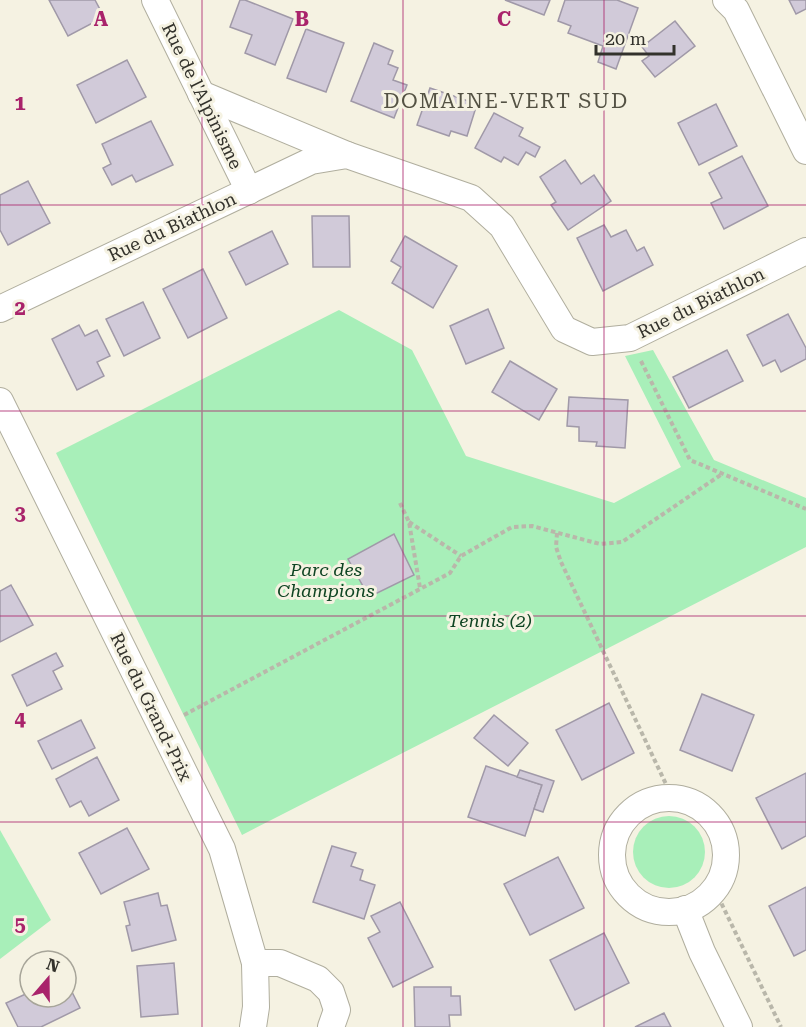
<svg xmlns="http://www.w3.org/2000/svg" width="806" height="1027" font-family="'Roboto Serif',serif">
<rect width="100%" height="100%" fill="#f5f2e2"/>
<!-- green -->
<g fill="#a8efb9">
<path d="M339,310L412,350L466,456L614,503L681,467L625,356L653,350L714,460L806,498V547L242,835L56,453Z"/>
<circle cx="669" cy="852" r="36"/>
<path d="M0,830L51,920L0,959Z"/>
</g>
<!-- building -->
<g fill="#d1cad9" stroke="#a099a8" stroke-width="1.5">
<path d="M49,0H95L104,17L68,36Z"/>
<path d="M240,0H245L293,19L275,65L245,53L252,35L230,27Z"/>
<path d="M505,0H550L544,15Z"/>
<path d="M565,0H617L638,8L616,69L598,62L603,46L568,33L571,26L558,21Z"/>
<path d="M789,0H806V9L796,14Z"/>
<path d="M675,21L695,46L655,77L642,61L649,56L642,47Z"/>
<path d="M306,29L344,43L326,92L287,78Z"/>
<path d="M374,43L393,51L388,64L398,68L393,80L407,85L394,118L351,101Z"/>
<path d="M127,60L146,97L96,123L77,85Z"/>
<path d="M430,88L477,104L467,136L451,131L449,136L417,125Z"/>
<path d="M716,104L737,146L699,165L678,123Z"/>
<path d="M494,113L523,128L519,136L540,147L535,157L526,152L518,165L504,157L501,162L475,148Z"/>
<path d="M151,121L173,165L136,182L132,175L112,185L103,168L111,164L102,144Z"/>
<path d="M742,156L768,206L724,229L711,203L722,198L709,173Z"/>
<path d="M565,160L581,184L594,175L611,201L568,230L551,205L556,202L540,177Z"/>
<path d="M28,181L50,223L8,245L0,230V195Z"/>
<path d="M312,216H349L350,267H313Z"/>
<path d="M604,225L611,237L626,230L637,251L644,247L653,265L603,291L577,238Z"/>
<path d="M272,231L288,264L246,285L229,252Z"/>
<path d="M405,236L457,266L433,308L392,283L401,267L391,261Z"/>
<path d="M203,269L227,318L188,338L163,289Z"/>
<path d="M143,302L160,338L124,356L106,319Z"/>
<path d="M488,309L504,348L466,364L450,326Z"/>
<path d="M788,314L806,348V359L781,372L775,360L763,366L747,335Z"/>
<path d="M79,325L85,336L97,330L110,356L97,362L104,376L77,390L52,339Z"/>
<path d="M727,350L743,381L689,408L673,377Z"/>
<path d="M510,361L557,389L539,420L492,392Z"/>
<path d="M569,397L628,400L625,448L596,446L597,442L579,441V427L567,426Z"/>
<path d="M394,534L414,575L369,597L348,559Z"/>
<path d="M11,585L33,625L0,642V591Z"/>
<path d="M56,653L63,666L53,671L62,689L27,706L12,675Z"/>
<path d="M702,694L754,715L732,771L680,750Z"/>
<path d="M609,703L634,753L582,780L556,730Z"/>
<path d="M494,715L528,743L508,766L474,738Z"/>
<path d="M81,720L95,748L52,769L38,741Z"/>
<path d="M97,757L119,800L89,816L81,801L70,807L56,779Z"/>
<path d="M486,766L542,785L525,836L468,817Z"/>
<path d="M520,770L554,781L543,812L534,809L542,785L517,777Z"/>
<path d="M806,773V836L782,849L756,798Z"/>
<path d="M127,828L149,869L101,894L79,853Z"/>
<path d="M332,846L356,853L351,866L363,870L360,880L375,885L364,919L313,902Z"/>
<path d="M558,857L584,908L530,935L504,884Z"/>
<path d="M806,887V950L794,956L769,906Z"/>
<path d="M158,893L161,906L167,905L176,940L132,951L126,926L130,925L124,902Z"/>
<path d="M400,902L433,967L393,987L368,938L380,932L371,916Z"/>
<path d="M604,933L629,983L575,1010L550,960Z"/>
<path d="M174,963L178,1014L141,1017L137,966Z"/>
<path d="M66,980L80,1008L41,1027H18L6,1003L30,992V997H66Z"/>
<path d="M414,987H451V996H460L461,1015H449L450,1027H415Z"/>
<path d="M664,1013L671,1027H635Z"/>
</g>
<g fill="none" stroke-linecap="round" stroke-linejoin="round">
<defs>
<g id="minor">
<path d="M155,0L249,191"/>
<path d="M726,0L736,10L806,151"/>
<path d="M201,94L347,155"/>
<path d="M0,309L311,161L347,155L471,198L502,226L564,329L592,342L630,338L806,251"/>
<path d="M0,401L222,849L255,963L256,1007L253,1027"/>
<circle cx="669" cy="855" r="57"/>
<path d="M685,909L702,952L739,1027"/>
<path d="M255,963H280L318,979L331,992L337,1010L331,1027"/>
</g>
</defs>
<!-- minor casing -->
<use href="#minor" stroke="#b0ae9e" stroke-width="28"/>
<!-- path -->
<g stroke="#b9b7aa" stroke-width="4" stroke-dasharray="4.5 3" stroke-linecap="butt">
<path d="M641,361L690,460L806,509"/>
<path d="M400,503L409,522L420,588"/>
<path d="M409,522L461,556"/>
<path d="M557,533L556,547L561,562L673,799"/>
<path d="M184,715L450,573L461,556L512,527L532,526L600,544L622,542L722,474"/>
<path d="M715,890L781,1027"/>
</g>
<!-- minor -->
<use href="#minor" stroke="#fff" stroke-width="26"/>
</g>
<!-- grid -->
<path fill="none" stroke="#a9236b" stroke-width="1.5" stroke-opacity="0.55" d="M202,0V1027M403,0V1027M604,0V1027M0,205H806M0,411H806M0,616H806M0,822H806"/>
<g text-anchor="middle" stroke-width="6" stroke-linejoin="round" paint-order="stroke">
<!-- street labels -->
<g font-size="18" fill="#33322c" stroke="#f5f2e2">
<text transform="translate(202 96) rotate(64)" y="6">Rue de l'Alpinisme</text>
<text transform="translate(172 227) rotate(-25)" y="6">Rue du Biathlon</text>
<text transform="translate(701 303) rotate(-26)" y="6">Rue du Biathlon</text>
<text transform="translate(151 707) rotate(64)" y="6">Rue du Grand-Prix</text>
</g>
<!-- park labels -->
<g font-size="18" font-style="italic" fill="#0f4523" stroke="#f5f2e2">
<text x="326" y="576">Parc des<tspan x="326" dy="21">Champions</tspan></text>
<text x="490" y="627">Tennis (2)</text>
</g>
<!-- quarter labels -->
<g font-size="21" letter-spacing="1.5" fill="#545244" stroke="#f5f2e2">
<text x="506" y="108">DOMAINE-VERT SUD</text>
</g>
</g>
<g font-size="20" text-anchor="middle" font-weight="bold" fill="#a9236b" stroke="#f5f2e2" stroke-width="6" stroke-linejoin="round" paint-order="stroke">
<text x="101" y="26">A</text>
<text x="302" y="26">B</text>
<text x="504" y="26">C</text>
<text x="20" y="110">1</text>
<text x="20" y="315">2</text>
<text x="20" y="520">3</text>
<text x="20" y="726">4</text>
<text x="20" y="931">5</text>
</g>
<!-- north arrow -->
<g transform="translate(48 979) rotate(20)"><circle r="28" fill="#f5f2e2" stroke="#a7a599" stroke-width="1.5"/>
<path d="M0-4.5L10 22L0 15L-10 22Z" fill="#a9236b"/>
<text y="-9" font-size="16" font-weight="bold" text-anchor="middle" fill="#33322c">N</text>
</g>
<!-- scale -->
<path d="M596 45v9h78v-9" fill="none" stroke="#33322c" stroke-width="3"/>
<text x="605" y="45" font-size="18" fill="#33322c" stroke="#f5f2e2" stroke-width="4.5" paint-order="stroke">20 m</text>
</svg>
